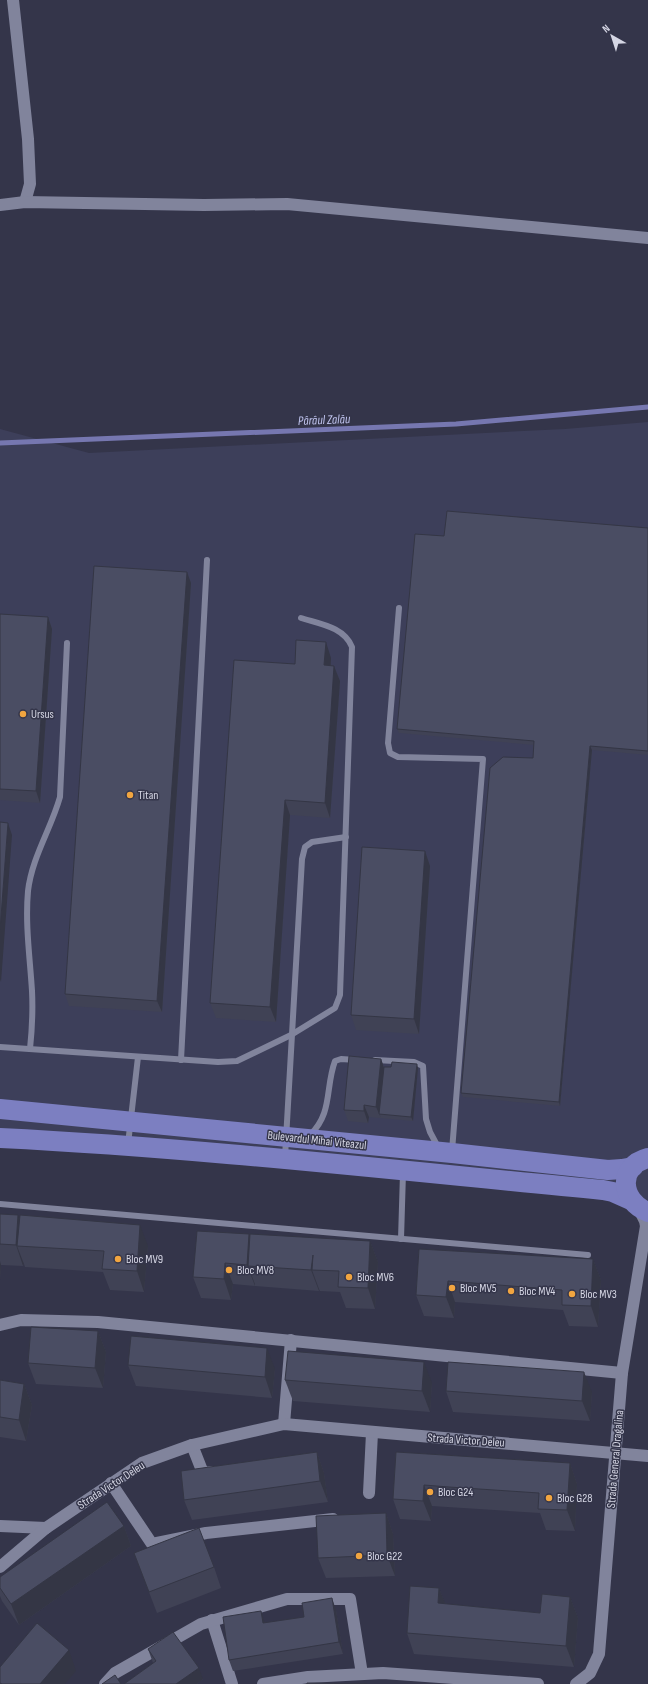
<svg xmlns="http://www.w3.org/2000/svg" width="648" height="1684" font-family="'Sofia Sans Condensed',sans-serif">
<rect width="100%" height="100%" fill="#34354a"/>
<!-- built -->
<path fill="#3d3f5a" d="M648,422V1200L127,1147H0V429L89,453L565,429Z"/>
<g fill="none" stroke-linecap="round" stroke-linejoin="round">
<!-- stream -->
<path stroke="#7677b0" stroke-width="5" d="M0,443L456,424L648,407"/>
<!-- service -->
<g stroke="#81849c" stroke-width="6">
<path d="M399,608L388,743L390,753L398,757L483,759L452,1151"/>
<path d="M0,1047L218,1062L237,1061L291,1035L335,1008L340,995L352,647C344,627 320,624 301,618"/>
<path d="M30,1049C32,1030 33,1011 32,991C30,958 25,925 28,891C32,857 51,829 60,797L67,643"/>
<path d="M181,1060L207,560"/>
<path d="M375,1060L414,1062L423,1066L426,1119L430,1132L438,1147"/>
<path d="M310,1135C333,1113 325,1088 335,1061L341,1059L356,1060"/>
<path d="M128,1144L138,1057"/>
<path d="M285,1157L302,859L305,847L312,842L346,837"/>
<path d="M0,1204L588,1255"/>
<path d="M401,1239L403,1173"/>
</g>
<!-- minor -->
<g stroke="#81849c" stroke-width="12">
<path d="M13,0L28,139L30,184L25,202"/>
<path d="M0,205L25,202L204,205L287,204L648,238"/>
<path d="M0,1325L21,1320L98,1322L622,1373"/>
<path d="M284,1424L291,1340"/>
<path d="M192,1445L203,1473L214,1472"/>
<path d="M111,1483L152,1544L206,1533L333,1519"/>
<path d="M369,1493L372,1433"/>
<path d="M0,1526L46,1528"/>
<path d="M0,1567L46,1528L142,1463L192,1445L284,1424L648,1456"/>
<path d="M212,1620L232,1684"/>
<path d="M105,1684L115,1673L201,1624L287,1599H350L362,1674"/>
<path d="M263,1684L308,1677L383,1673L538,1684"/>
<path d="M576,1684L590,1673L599,1654L622,1373L646,1226L645,1221L639,1209"/>
</g>
<!-- primary -->
<g stroke="#7c7fc1" stroke-width="20">
<path d="M0,1109L452,1153L608,1170L622,1169L633,1167"/>
<path d="M0,1138C201,1148 402,1171 603,1190L613,1192L631,1200"/>
<path d="M648,1158C617,1166 620,1201 648,1212"/>
</g>
</g>
<!-- wall -->
<g fill="#404255">
<path d="M648,528V755L592,750L560,1106L463,1097L461,1093L533,758L534,745L399,733L397,729L444,536Z"/>
<path d="M187,572L191,583L162,1012L69,1006L65,994Z"/>
<path d="M0,614L48,617L52,629L40,803L0,800Z"/>
<path d="M331,658V666H334L340,681L330,818L290,815L276,1022L216,1018L210,1003L295,664Z"/>
<path d="M425,851L430,866L419,1034L356,1030L351,1015Z"/>
<path d="M381,1059L384,1067L418,1068L413,1121L369,1117L368,1123L348,1121L344,1110Z"/>
<path d="M0,1214L148,1246L144,1292L110,1290L103,1272L25,1267L24,1264L23,1266L1,1265L0,1280Z"/>
<path d="M249,1234L250,1236L370,1241L378,1262L375,1309L346,1308L340,1292L320,1291L319,1289V1291L255,1286V1284V1286L233,1284L231,1300L201,1298L193,1277Z"/>
<path d="M419,1249L593,1259L601,1280L598,1327L569,1326L563,1310L455,1302L454,1318L424,1316L416,1295Z"/>
<path d="M98,1331L106,1352L103,1388L36,1384L28,1363Z"/>
<path d="M128,1365L275,1369L272,1398L136,1386Z"/>
<path d="M0,1380L24,1384L32,1405L26,1441L0,1437Z"/>
<path d="M285,1380L432,1383L430,1412L293,1401Z"/>
<path d="M446,1391L592,1392L590,1421L453,1412Z"/>
<path d="M317,1452L324,1473L328,1502L192,1520L184,1500Z"/>
<path d="M396,1452L570,1463L577,1484L575,1531L546,1530L540,1513L432,1506L431,1521L400,1519L393,1499Z"/>
<path d="M386,1513L393,1534L395,1576L326,1578L318,1558Z"/>
<path d="M124,1526L131,1546L19,1625L2,1601L0,1596V1577Z"/>
<path d="M134,1553L214,1567L221,1588L157,1613Z"/>
<path d="M439,1588L445,1604L540,1613L570,1597L578,1618L574,1667L414,1654L407,1633Z"/>
<path d="M336,1610L343,1654L233,1671L229,1660L265,1623L304,1617Z"/>
<path d="M148,1649L203,1679L197,1684H124L153,1663Z"/>
</g>
<!-- shaded-wall -->
<g fill="#343645">
<path d="M187,572L191,583L162,1012L157,1001Z"/>
<path d="M48,617L52,629L40,803L36,791Z"/>
<path d="M326,642L331,658L330,680L324,665Z"/>
<path d="M334,666L340,681L330,818L325,803Z"/>
<path d="M590,746L592,750L560,1106L559,1102Z"/>
<path d="M285,800L290,815L276,1022L270,1007Z"/>
<path d="M8,823L12,835L1,982L0,979V930Z"/>
<path d="M425,851L430,866L419,1034L414,1019Z"/>
<path d="M381,1059L385,1071L379,1114L381,1118L376,1107Z"/>
<path d="M417,1064L418,1068L413,1121L411,1117Z"/>
<path d="M364,1105L369,1117L368,1123L364,1111Z"/>
<path d="M18,1215L26,1236L17,1246L24,1264L23,1266L16,1245Z"/>
<path d="M140,1225L148,1246L144,1292L137,1271Z"/>
<path d="M249,1234L257,1255L248,1266L255,1284V1286L247,1265Z"/>
<path d="M370,1241L378,1262L375,1309L368,1288Z"/>
<path d="M313,1255L312,1270L319,1289V1291L311,1270Z"/>
<path d="M593,1259L601,1280L598,1327L591,1306Z"/>
<path d="M0,1261L1,1265L0,1280Z"/>
<path d="M225,1263L233,1284L231,1300L224,1279Z"/>
<path d="M448,1281L455,1302L454,1318L446,1297Z"/>
<path d="M98,1331L106,1352L103,1388L95,1368Z"/>
<path d="M267,1348L275,1369L272,1398L265,1377Z"/>
<path d="M424,1362L432,1383L430,1412L422,1391Z"/>
<path d="M584,1372L592,1392L590,1421L582,1401Z"/>
<path d="M24,1384L32,1405L26,1441L19,1420Z"/>
<path d="M317,1452L324,1473L328,1502L320,1481Z"/>
<path d="M570,1463L577,1484L575,1531L567,1510Z"/>
<path d="M424,1485L432,1506L431,1521L423,1501Z"/>
<path d="M386,1513L393,1534L395,1576L387,1555Z"/>
<path d="M124,1526L131,1546L19,1625L11,1604Z"/>
<path d="M439,1588L447,1608L438,1603Z"/>
<path d="M570,1597L578,1618L574,1667L566,1646Z"/>
<path d="M332,1598L336,1610L343,1654L339,1642Z"/>
<path d="M261,1611L265,1623L267,1635L263,1623Z"/>
<path d="M69,1650L76,1671L65,1684H40Z"/>
<path d="M199,1668L203,1679L197,1684H176Z"/>
</g>
<!-- building -->
<g fill="#4a4d63" stroke="#343645">
<path d="M447,511L648,528V751L590,746L559,1102L461,1093L490,768L503,757L533,758L534,741L397,729L415,534L444,536Z"/>
<path d="M94,566L187,572L157,1001L65,994Z"/>
<path d="M0,614L48,617L36,791L0,789Z"/>
<path d="M296,640L326,642L324,665L334,666L325,803L285,800L270,1007L210,1003L234,660L295,664Z"/>
<path d="M0,822L8,823L0,930Z"/>
<path d="M362,847L425,851L414,1019L351,1015Z"/>
<path d="M349,1056L381,1059L376,1107L364,1105V1111L344,1110Z"/>
<path d="M392,1062L417,1064L411,1117L379,1114L384,1067H391Z"/>
<path d="M0,1214L18,1215L16,1245L0,1244Z"/>
<path d="M20,1215L140,1225L137,1271L102,1269L104,1251L17,1246Z"/>
<path d="M197,1231L249,1234L247,1265L225,1263L224,1279L193,1277Z"/>
<path d="M250,1234L370,1241L368,1288L338,1287L339,1271L312,1270L313,1255L311,1270L248,1266Z"/>
<path d="M419,1249L593,1259L591,1306L562,1305V1290L448,1281L446,1297L416,1295Z"/>
<path d="M31,1327L98,1331L95,1368L28,1363Z"/>
<path d="M131,1336L267,1348L265,1377L128,1365Z"/>
<path d="M288,1351L424,1362L422,1391L285,1380Z"/>
<path d="M448,1362L584,1372L582,1401L446,1391Z"/>
<path d="M0,1380L24,1384L19,1420L0,1417Z"/>
<path d="M317,1452L320,1481L184,1500L181,1471Z"/>
<path d="M396,1452L570,1463L567,1510L538,1509L539,1493L449,1487L424,1485L423,1501L393,1499Z"/>
<path d="M107,1502L124,1526L11,1604L0,1588V1577Z"/>
<path d="M386,1513L387,1555L318,1558L316,1516Z"/>
<path d="M199,1528L214,1567L149,1592L134,1553Z"/>
<path d="M410,1586L439,1588L438,1603L540,1613L542,1594L570,1597L566,1646L407,1633Z"/>
<path d="M332,1598L339,1642L229,1660L223,1617L261,1611L263,1623L304,1617L302,1603Z"/>
<path d="M37,1623L69,1650L40,1684H2L0,1683V1667Z"/>
<path d="M173,1632L199,1668L176,1684H124L156,1661L148,1649Z"/>
<path d="M115,1675L121,1684H102Z"/>
<path d="M307,1683L367,1684H307Z"/>
</g>
<!-- markers -->
<g fill="#f1a540" stroke="#34354a" stroke-width="1.5">
<circle cx="23" cy="714" r="4"/>
<circle cx="130" cy="795" r="4"/>
<circle cx="118" cy="1259" r="4"/>
<circle cx="229" cy="1270" r="4"/>
<circle cx="349" cy="1277" r="4"/>
<circle cx="452" cy="1288" r="4"/>
<circle cx="511" cy="1291" r="4"/>
<circle cx="572" cy="1294" r="4"/>
<circle cx="430" cy="1492" r="4"/>
<circle cx="549" cy="1498" r="4"/>
<circle cx="359" cy="1556" r="4"/>
</g>
<g text-anchor="middle" stroke-width="3" stroke-linejoin="round" paint-order="stroke">
<!-- poi labels -->
<g font-size="12" fill="#d5d6e4" stroke="#34354a" text-anchor="start">
<text x="31" y="718">Ursus</text>
<text x="138" y="799">Titan</text>
<text x="126" y="1263">Bloc MV9</text>
<text x="237" y="1274">Bloc MV8</text>
<text x="357" y="1281">Bloc MV6</text>
<text x="460" y="1292">Bloc MV5</text>
<text x="519" y="1295">Bloc MV4</text>
<text x="580" y="1298">Bloc MV3</text>
<text x="438" y="1496">Bloc G24</text>
<text x="557" y="1502">Bloc G28</text>
<text x="367" y="1560">Bloc G22</text>
</g>
<!-- street labels -->
<g font-size="12" fill="#d5d6e4" stroke="#34354a">
<text transform="translate(317 1140) rotate(6)" y="4">Bulevardul Mihai Viteazul</text>
<text transform="translate(466 1440) rotate(4)" y="4">Strada Victor Deleu</text>
<text transform="translate(615 1459) rotate(-85)" y="4">Strada General Dragalina</text>
<text transform="translate(111 1485) rotate(-33)" y="4">Strada Victor Deleu</text>
</g>
<!-- water labels -->
<g font-size="13" font-style="italic" fill="#c2c6f1" stroke="#34354a">
<text transform="translate(324 419) rotate(-2)" y="5">Pârâul Zalău</text>
</g>
</g>
<!-- north arrow -->
<g transform="translate(612 36) rotate(321)" stroke="#34354a" stroke-width="3" paint-order="stroke">
<path d="M0-3L7 15L0 10L-7 15Z" fill="#d5d6e4"/>
<text y="-6" font-size="11" font-weight="bold" text-anchor="middle" fill="#d5d6e4">N</text>
</g>
</svg>
